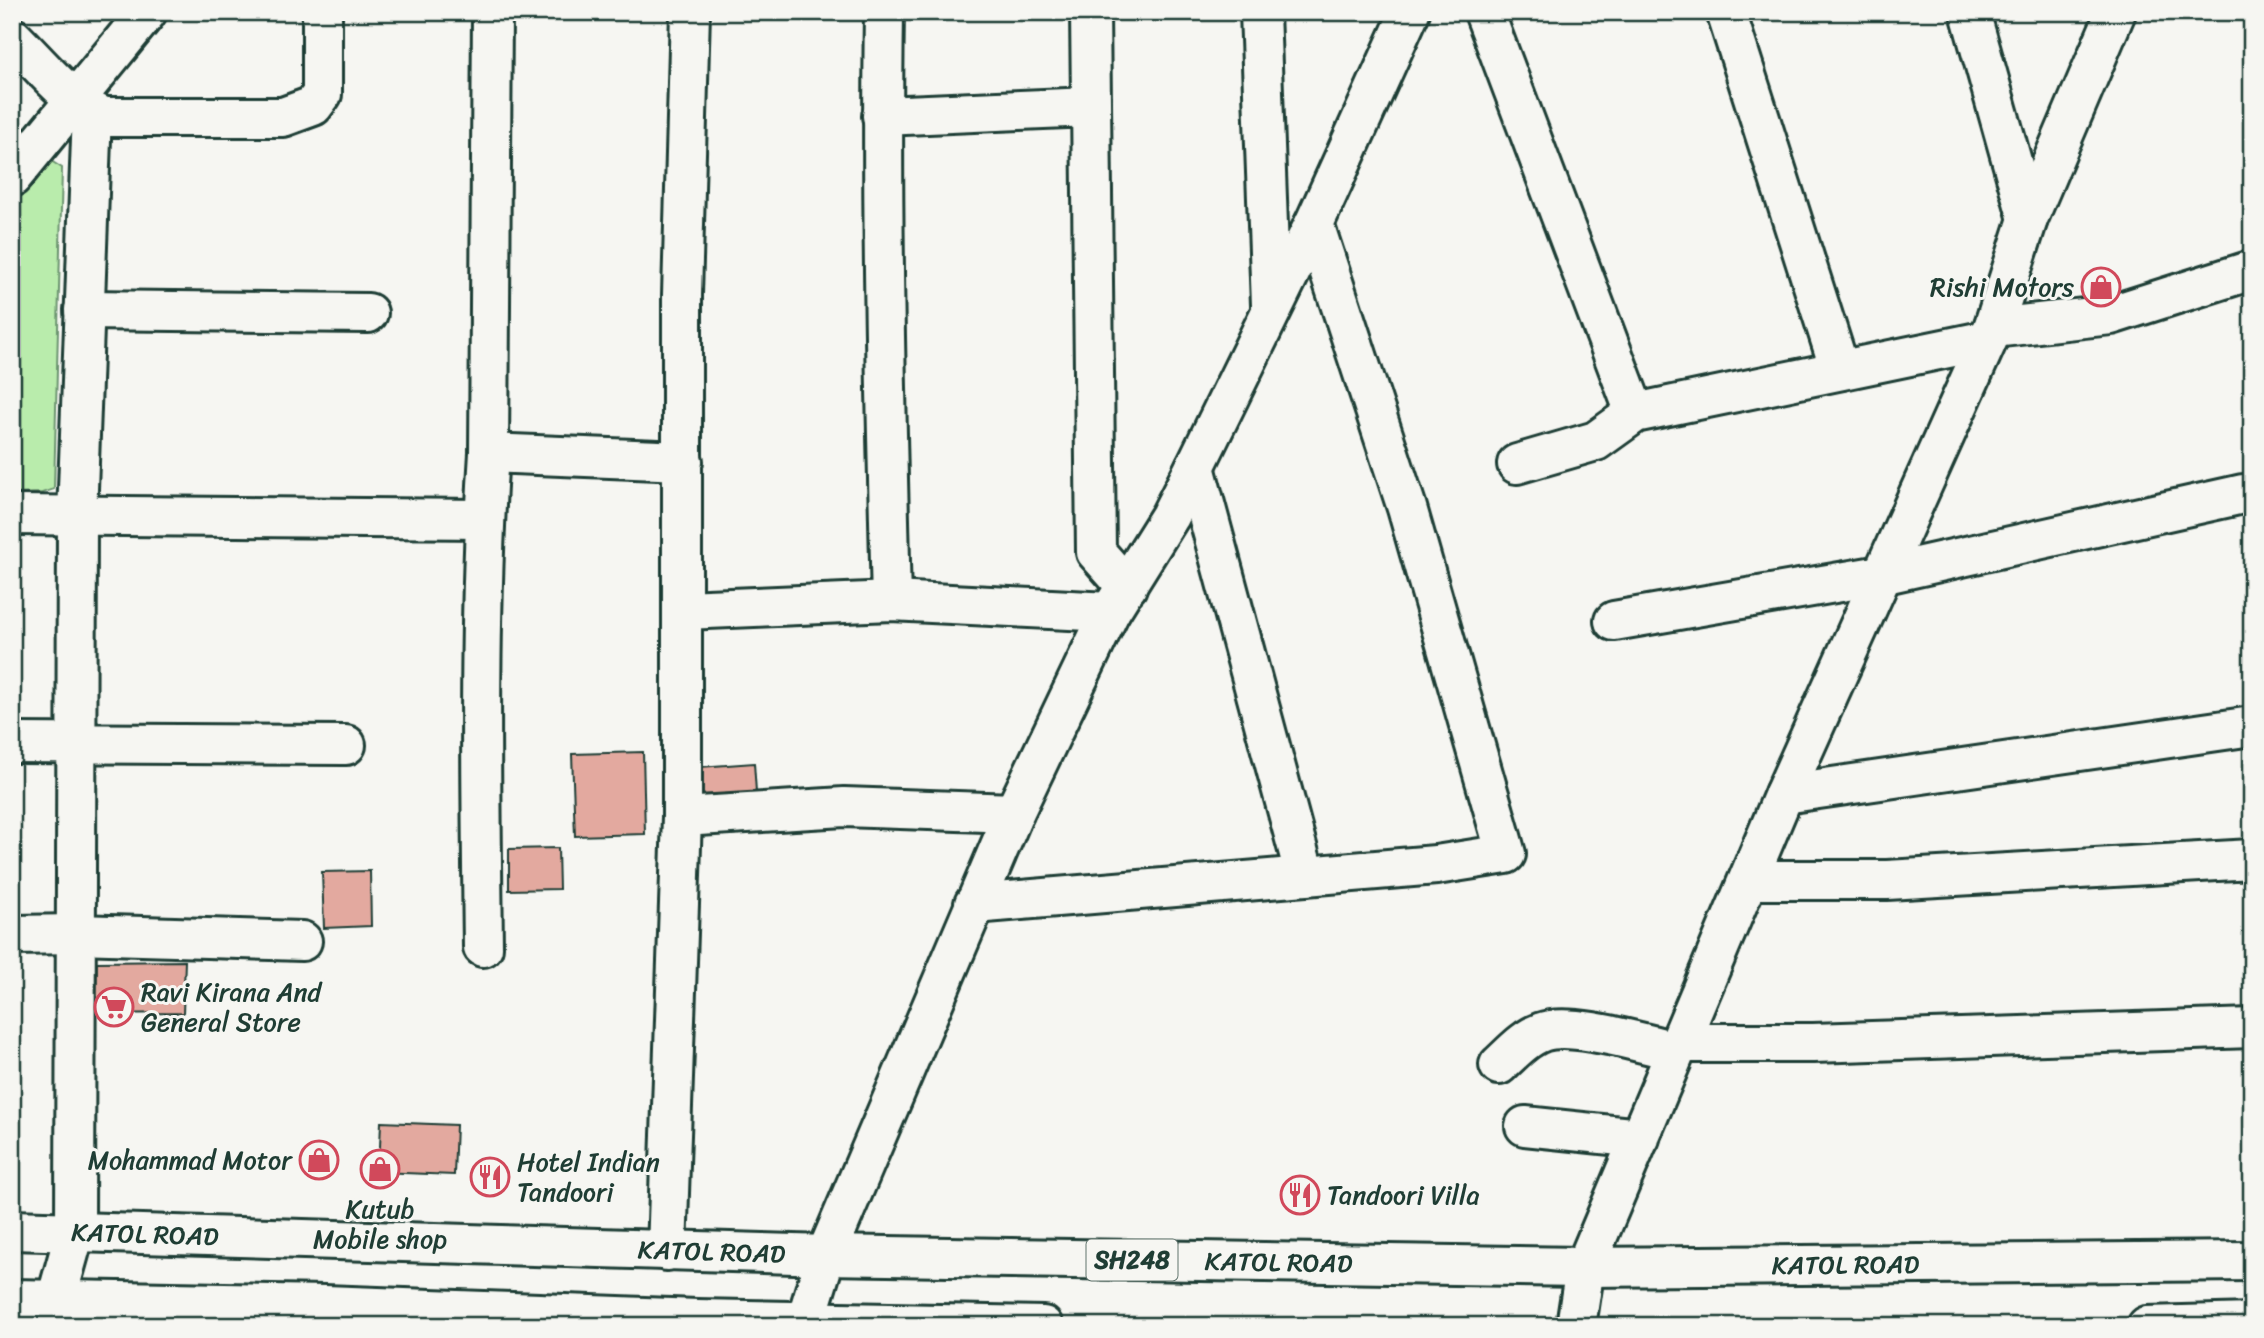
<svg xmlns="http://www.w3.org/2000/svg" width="2264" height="1338" font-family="Sriracha,sans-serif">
<rect width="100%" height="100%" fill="#f6f6f2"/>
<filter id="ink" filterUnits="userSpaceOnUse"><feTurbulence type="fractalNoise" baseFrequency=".0143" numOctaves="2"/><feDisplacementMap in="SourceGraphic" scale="14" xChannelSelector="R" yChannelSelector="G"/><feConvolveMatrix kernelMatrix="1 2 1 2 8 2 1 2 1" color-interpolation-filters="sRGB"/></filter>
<g filter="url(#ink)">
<!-- green -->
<path fill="#b9ecac" stroke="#6c9470" stroke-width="2" d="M48,159L62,168L54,489L42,493L12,494V197L31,172Z"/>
<!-- building -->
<g fill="#e3a99f" stroke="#1f3d34" stroke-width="2">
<path d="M643,752L645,834L575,836L572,754Z"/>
<path d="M754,763L757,806L704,810L700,767Z"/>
<path d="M558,848L559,889L509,890V849Z"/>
<path d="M370,871L371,926L324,928L322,872Z"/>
<path d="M185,961L183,1013L96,1014L97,962Z"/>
<path d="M381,1122L456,1125L454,1175L379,1172Z"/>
</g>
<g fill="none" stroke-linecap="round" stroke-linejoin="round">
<defs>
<g id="minor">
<path d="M884,12C881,208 886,404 891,601"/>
<path d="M1090,12L1096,552L1127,587"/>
<path d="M1260,12L1271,305"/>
<path d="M1484,12L1635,413"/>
<path d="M1726,12L1840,370"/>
<path d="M1970,12L2028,219"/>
<path d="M12,37C39,63 70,103 104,117H283L313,106L322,94V12"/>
<path d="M882,116L1091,107"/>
<path d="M12,177L147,12"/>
<path d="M84,310L368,313"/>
<path d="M1993,328L2111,315L2252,270"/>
<path d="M489,453L683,461"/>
<path d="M1517,464L1596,441L1635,413L1987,340"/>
<path d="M1195,467L1305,876"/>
<path d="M12,515L485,519"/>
<path d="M684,610L891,601L1110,612"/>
<path d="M1614,621L1881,575L2243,494"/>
<path d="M12,743L346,745"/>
<path d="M1784,794L2252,726"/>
<path d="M682,817L844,807L1014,813"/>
<path d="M1749,880H1887L2252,859"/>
<path d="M974,904L1436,865L1506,854L1407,508L1314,224"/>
<path d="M12,935L77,934L302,941"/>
<path d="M483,947C481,783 478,617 489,453L492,12"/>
<path d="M1679,1043H1813L2252,1028"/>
<path d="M1499,1065C1512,1053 1525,1038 1542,1032C1571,1021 1644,1044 1676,1051"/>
<path d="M1525,1126L1640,1138"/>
<path d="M667,1251L682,817V295L690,12"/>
<path d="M56,1300L75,1232L77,516L92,112"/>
<path d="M806,1320L826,1255L1014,813L1110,612L1170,516L1195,467L1314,224L1410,12"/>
<path d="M1576,1326L1585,1267L1784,794L1993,328L2028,219L2116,12"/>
</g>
<g id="major">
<path id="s1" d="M12,1230L826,1255L1585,1267L2252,1261"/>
<path d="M12,1299L325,1305L697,1319L1043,1326"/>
<path d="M2147,1326L2252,1323"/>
</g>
</defs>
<!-- minor casing -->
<use href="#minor" stroke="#1f3d34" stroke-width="44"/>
<!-- major casing -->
<use href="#major" stroke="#1f3d34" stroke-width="44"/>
<!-- minor -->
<use href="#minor" stroke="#f6f6f2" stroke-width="38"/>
<!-- major -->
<use href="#major" stroke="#f6f6f2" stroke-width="38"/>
</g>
</g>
<!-- icons -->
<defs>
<symbol id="shop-ring" viewBox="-11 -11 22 22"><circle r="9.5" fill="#f6f6f2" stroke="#d1495b" stroke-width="1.5"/><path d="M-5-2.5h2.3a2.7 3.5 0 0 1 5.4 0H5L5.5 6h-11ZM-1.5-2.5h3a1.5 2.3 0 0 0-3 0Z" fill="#d1495b"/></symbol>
<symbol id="supermarket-ring" viewBox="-11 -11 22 22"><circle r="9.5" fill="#f6f6f2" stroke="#d1495b" stroke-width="1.5"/><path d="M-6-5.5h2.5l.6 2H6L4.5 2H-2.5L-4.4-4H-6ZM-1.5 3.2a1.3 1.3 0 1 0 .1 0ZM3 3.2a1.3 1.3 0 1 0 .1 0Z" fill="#d1495b"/></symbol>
<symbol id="restaurant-ring" viewBox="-11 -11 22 22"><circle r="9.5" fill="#f6f6f2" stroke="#d1495b" stroke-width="1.5"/><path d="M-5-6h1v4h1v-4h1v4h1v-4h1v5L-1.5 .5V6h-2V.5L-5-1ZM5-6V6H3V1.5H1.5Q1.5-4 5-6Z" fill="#d1495b"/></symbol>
</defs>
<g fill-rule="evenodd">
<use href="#shop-ring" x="2079" y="265" width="44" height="44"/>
<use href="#supermarket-ring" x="92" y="985" width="44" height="44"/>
<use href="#shop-ring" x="297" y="1138" width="44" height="44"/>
<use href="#shop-ring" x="358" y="1147" width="44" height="44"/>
<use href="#restaurant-ring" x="468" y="1155" width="44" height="44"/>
<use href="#restaurant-ring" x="1278" y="1173" width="44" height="44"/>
</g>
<g text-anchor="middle" stroke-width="6" stroke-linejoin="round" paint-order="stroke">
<!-- shield labels -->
<rect fill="#f6f6f2" stroke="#60746d" stroke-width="2" x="1086.5" y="1239.5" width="91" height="41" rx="5"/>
<g font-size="24" font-weight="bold" fill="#1f3d34">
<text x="1132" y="1268">SH248</text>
</g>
<!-- poi labels -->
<g font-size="26" fill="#1f3d34" stroke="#f6f6f2" text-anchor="start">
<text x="2074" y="296" text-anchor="end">Rishi Motors</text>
<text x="141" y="1001">Ravi Kirana And<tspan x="141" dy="30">General Store</tspan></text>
<text x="292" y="1169" text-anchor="end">Mohammad Motor</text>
<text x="517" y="1171">Hotel Indian<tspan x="517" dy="30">Tandoori</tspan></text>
<text x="1327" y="1204">Tandoori Villa</text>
<text x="380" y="1218" text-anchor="middle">Kutub<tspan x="380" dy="30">Mobile shop</tspan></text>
</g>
<!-- street labels -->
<g font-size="26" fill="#1f3d34" stroke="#f6f6f2">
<text dy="9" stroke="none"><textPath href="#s1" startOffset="133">KATOL ROAD</textPath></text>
<text dy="9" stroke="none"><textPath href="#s1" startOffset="700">KATOL ROAD</textPath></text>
<text dy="9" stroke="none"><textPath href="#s1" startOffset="1267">KATOL ROAD</textPath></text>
<text dy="9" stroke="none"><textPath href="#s1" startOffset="1834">KATOL ROAD</textPath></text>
</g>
</g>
<!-- margin -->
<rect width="2264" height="1338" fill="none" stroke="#f6f6f2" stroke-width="42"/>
<rect x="21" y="21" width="2222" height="1296" fill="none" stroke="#1f3d34" stroke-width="2.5" filter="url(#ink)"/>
</svg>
